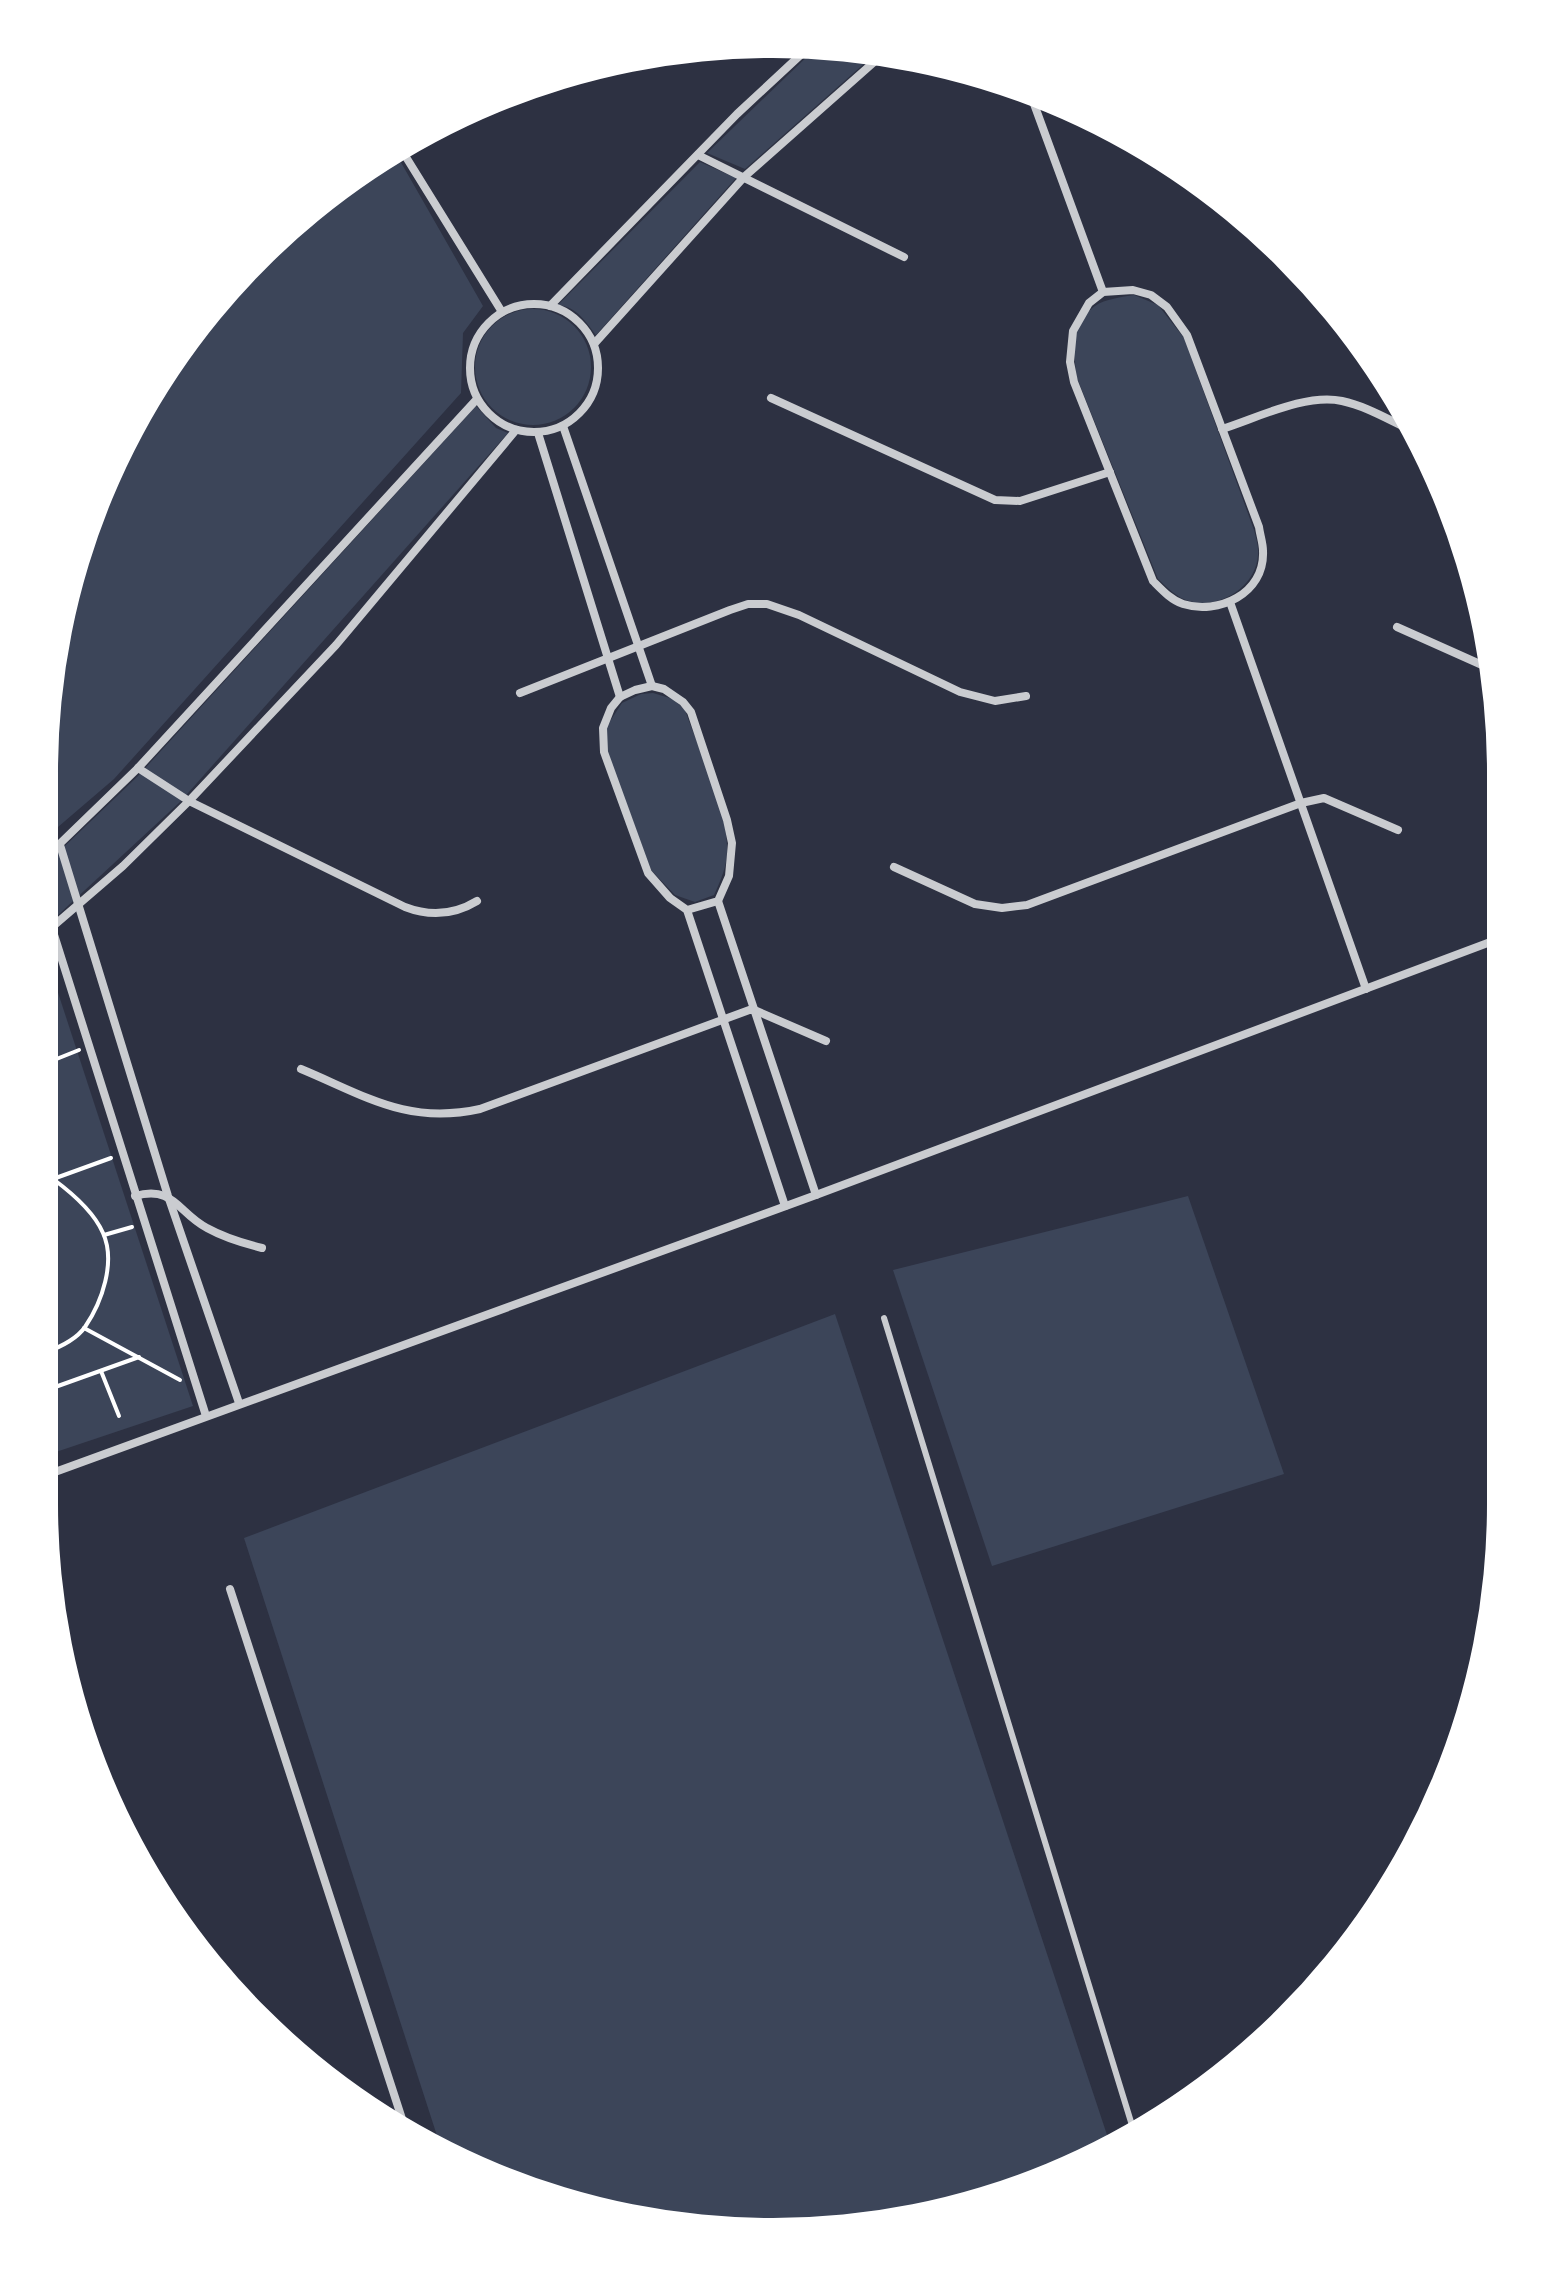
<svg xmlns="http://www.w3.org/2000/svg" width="1545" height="2276" font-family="Quicksand,sans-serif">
<rect width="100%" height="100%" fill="#2d3142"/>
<!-- green -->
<g fill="#3c4559">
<path d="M816,48L875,54L745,169L707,153Z"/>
<path d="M395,152L483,306L463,333L461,393L114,779L44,839V772L58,631L119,450L257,258L367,167Z"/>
<path d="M700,162L736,178L596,335C585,321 577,307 558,305Z"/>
<path d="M1134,295L1158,305L1184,338L1254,530C1256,538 1259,547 1258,555C1256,587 1219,610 1189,601C1177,598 1167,587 1158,579L1077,378C1073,353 1071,323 1095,306C1105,299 1122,297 1134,295Z"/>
<circle cx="533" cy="367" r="58"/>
<path d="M476,406L496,428L508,433L180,802L44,928V866L138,776Z"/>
<path d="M653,693L673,699L685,710C698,747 727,810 727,847C728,864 721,880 714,895L695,902L675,895L651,870L607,751V726L622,703L641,694Z"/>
<path d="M48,962L193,1406L44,1456V964Z"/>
<path d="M1188,1196L1284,1474L992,1566L893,1270Z"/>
<path d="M835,1314L1110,2144L915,2218L724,2230L494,2177L440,2145L244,1538Z"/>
</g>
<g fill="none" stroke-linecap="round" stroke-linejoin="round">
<!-- path -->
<g stroke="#fff" stroke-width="4">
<path d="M44,1064L79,1050"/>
<path d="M53,1179L111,1158"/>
<path d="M104,1235L132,1227"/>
<path d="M84,1328L180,1380"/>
<path d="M44,1353C58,1348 76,1340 85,1327C102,1302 116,1262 103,1233C94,1212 72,1193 53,1179"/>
<path d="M101,1371L119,1416"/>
<path d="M44,1391L139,1357"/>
</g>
<!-- service -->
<path stroke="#caccd0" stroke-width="6" d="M884,1318L1135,2135"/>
<!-- minor -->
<g stroke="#caccd0" stroke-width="8">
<path d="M1030,93L1103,292"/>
<path d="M401,149L502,312"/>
<path d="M698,155L904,257"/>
<path d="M1133,290L1151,295L1167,307L1187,335L1259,527C1260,535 1263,543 1263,551C1265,594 1218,615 1183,604C1171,600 1162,590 1153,581L1074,382L1070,362L1073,331L1089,303L1103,292Z"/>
<circle cx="534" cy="368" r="64"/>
<path d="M550,306L737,114L808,48"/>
<path d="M594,344L744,177L882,55"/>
<path d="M771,398L995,500L1020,501L1110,472"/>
<path d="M563,426L652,686"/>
<path d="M1222,429C1257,418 1306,393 1342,401C1366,406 1389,420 1411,430"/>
<path d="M538,433L620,697"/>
<path d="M1230,602L1366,989"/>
<path d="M1397,627L1491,669"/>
<path d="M520,693L730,610L748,604H767L799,615L960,692L995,701L1026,696"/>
<path d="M138,768L189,801L405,907C431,917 454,915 477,901"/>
<path d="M60,845L168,1196L239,1403"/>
<path d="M44,859L138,768L477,399"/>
<path d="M894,867L975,904L1002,908L1027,905L1301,803L1324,798L1398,830"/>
<path d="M718,901L816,1195"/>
<path d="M44,903L206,1416"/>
<path d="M687,910L718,901L729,876L732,843L727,820L691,712L683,702L664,689L652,686L635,690L620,697L611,708L603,728L604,752L648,873L670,898L687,910L785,1206"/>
<path d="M44,934L123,866L189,801L336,645L516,430"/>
<path d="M301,1069C366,1096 407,1125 480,1109L752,1009L826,1041"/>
<path d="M135,1196C174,1185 178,1213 207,1228C225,1238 242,1243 262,1248"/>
<path d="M44,1476L816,1195L1501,938"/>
<path d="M230,1589L404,2125"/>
</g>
</g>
<!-- crop -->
<path d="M0 0H1545V2276H0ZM772 58H773A714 714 0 0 1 1487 772V1504A714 714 0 0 1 773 2218H772A714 714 0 0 1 58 1504V772A714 714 0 0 1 772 58Z" fill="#fff" fill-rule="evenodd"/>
</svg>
